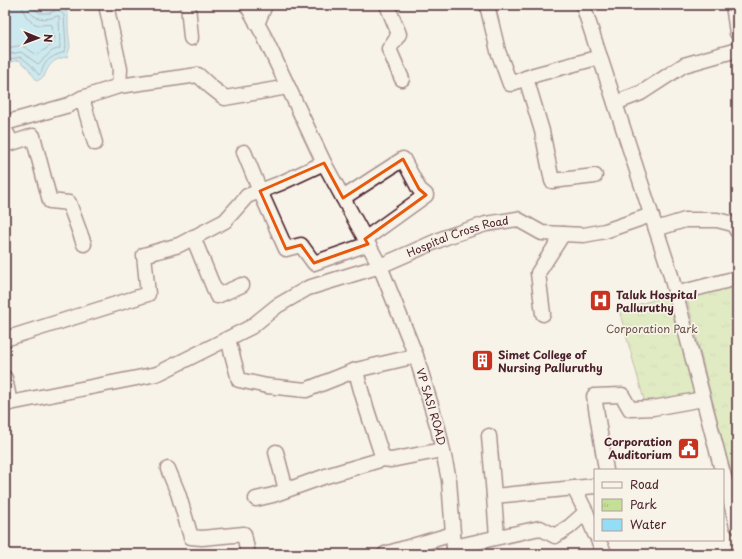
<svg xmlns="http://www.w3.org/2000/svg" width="742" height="559" font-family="'Playpen Sans',sans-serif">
<defs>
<pattern id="park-tufts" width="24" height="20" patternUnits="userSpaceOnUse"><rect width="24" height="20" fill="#c4e097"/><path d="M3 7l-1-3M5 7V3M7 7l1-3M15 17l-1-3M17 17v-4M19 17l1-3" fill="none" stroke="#aac082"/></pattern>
</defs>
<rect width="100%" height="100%" fill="#f7f3e8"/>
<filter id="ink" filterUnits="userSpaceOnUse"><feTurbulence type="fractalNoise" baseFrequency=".025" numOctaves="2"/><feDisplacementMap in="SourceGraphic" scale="8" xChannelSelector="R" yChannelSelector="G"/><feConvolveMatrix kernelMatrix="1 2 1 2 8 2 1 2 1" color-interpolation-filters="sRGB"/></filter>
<g filter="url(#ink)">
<!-- park -->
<g fill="url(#park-tufts)" stroke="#878061">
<path d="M737,283V499L686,295Z"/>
<path d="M671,295L697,401L646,407L619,310Z"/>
</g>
<!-- water -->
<path fill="#94ddf6" stroke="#7691a5" d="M5,5H13L18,7L21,5H36L41,10L49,9L59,5L64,8L68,14V28L70,47L67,57C53,59 49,64 44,77L37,81L27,67L19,60L5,64Z"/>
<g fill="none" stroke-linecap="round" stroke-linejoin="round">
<!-- shore -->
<g stroke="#686b7c" stroke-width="1">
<path d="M5,49C25,43 22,46 37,55L54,43L52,25C48,24 43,25 39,25C29,23 23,14 22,5"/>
<path d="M5,55L21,52L38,64L52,51L60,48L59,16H57C46,21 29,20 28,5"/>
<path d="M5,60L21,57L30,64L39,75C43,72 42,68 45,64C49,57 57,55 64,52L66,47L64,15L58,9L50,13H40L34,9L33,5"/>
</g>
<defs>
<g id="minor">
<path d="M188,5L191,38"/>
<path id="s1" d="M247,5L264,36L324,163L380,266L416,356L438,428L449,480L454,547L457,554"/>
<path d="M387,5L399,34L389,49L402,79"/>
<path d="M487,5L498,51L510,84L534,75L600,57"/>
<path d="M583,5L670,272L722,470"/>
<path d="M733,5L737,33"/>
<path d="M257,24L265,5"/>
<path d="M526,78L542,131L552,181L595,176"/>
<path d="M119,86L198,75L211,87L225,98L288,87"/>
<path d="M82,98L95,143"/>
<path d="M615,103L641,93L684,65L737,50"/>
<path d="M5,123L69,105L82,98L119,86L120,69L106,5"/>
<path d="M5,130L12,143L33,136L50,201L69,203L84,244"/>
<path d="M244,152L260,191L286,249L301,245L314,263L368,244"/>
<path d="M343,198L403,159L419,189L426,195L365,239"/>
<path d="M656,229L685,220H717L733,224L737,231"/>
<path d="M193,237L217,296L242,285"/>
<path d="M675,294L737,278"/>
<path d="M543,314L538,273L563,234"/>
<path d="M5,339L148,294L144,255L179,245L225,221L247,196L281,183L324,163"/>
<path d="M228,339L239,380L267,386L306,390L356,370L416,356"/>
<path d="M356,370C362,400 374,429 383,459L391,460L442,450"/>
<path d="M5,378L10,403"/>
<path id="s2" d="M5,404L157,374L251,327L277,306L308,288L380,266L446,237L486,224L517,219L542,233L584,235L605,231L651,215"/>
<path d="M489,436L494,496L595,486"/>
<path d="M276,452L286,490"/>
<path d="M168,469L178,493L191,537L202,538L244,534L248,554"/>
<path d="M606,470L594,396L622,395L630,409L653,408L703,399"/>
<path d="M723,473L737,526"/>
<path d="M494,496L497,537"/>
<path d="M256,499L273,495L326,476L383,459"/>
<path d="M586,512L595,534"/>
<path d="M598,540L605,554"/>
<path d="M454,547L540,528L555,536L569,527L586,512L574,488"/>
<path d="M385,554L453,534"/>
</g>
</defs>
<!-- minor casing -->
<use href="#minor" stroke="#4a1f2b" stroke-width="17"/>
<!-- minor -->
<use href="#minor" stroke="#f7f3e8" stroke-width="14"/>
</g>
</g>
<!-- marked area -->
<path d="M0 0H742V559H0ZM403,159L419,189L426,195L365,239L368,244L314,263L301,245L286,249L260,191L324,163L343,198Z" fill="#f7f3e8" fill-opacity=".55" fill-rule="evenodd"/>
<path fill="none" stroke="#e8590c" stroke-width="3" stroke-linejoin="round" d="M403,159L419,189L426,195L365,239L368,244L314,263L301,245L286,249L260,191L324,163L343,198Z"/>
<!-- icons -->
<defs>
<symbol id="hospital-square" viewBox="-11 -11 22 22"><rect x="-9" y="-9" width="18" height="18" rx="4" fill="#c8321e" stroke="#f7f3e8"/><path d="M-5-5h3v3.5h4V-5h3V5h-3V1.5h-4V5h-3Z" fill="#fff"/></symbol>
<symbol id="building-square" viewBox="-11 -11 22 22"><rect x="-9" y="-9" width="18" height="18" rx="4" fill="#c8321e" stroke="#f7f3e8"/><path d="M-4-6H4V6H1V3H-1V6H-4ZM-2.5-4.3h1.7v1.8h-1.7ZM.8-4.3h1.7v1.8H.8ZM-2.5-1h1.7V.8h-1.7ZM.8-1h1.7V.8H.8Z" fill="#fff"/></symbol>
<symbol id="civic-square" viewBox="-11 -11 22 22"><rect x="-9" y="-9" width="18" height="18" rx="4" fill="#c8321e" stroke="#f7f3e8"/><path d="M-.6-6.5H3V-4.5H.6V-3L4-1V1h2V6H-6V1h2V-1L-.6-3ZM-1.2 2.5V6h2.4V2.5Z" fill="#fff"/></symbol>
</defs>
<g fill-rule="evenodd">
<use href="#hospital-square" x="588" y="288" width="25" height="25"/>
<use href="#building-square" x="470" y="348" width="25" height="25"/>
<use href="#civic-square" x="676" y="436" width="25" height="25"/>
</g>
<g text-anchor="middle" stroke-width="3.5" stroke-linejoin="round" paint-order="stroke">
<!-- street labels -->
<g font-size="11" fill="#4a1f2b" stroke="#f7f3e8">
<text dy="4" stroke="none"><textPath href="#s2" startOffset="488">Hospital Cross Road</textPath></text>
<text dy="4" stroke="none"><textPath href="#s1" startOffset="443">VP SASI ROAD</textPath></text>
</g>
<!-- poi labels -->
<g font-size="11" font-weight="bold" fill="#4a1f2b" stroke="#f7f3e8" text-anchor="start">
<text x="616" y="299">Taluk Hospital<tspan x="616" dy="13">Palluruthy</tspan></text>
<text x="498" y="359">Simet College of<tspan x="498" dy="13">Nursing Palluruthy</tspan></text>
<text x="672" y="446" text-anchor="end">Corporation<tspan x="672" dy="13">Auditorium</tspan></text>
</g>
<!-- park labels -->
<g font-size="11" fill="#684f46" stroke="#f7f3e8">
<text x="652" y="333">Corporation Park</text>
</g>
</g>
<!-- margin -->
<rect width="742" height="559" fill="none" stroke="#f7f3e8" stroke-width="20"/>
<rect x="10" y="10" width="722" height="539" fill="none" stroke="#4a1f2b" stroke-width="1.5" filter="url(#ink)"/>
<!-- legend -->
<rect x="594" y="469" width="130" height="72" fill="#f7f3e8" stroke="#b29e9c"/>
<rect x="602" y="482" width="20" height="6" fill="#f7f3e8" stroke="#b29e9c"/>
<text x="630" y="489" font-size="12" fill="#4a1f2b">Road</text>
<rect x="602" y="499" width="20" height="12" fill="url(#park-tufts)" stroke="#b29e9c"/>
<text x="630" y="509" font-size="12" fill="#4a1f2b">Park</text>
<rect x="602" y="519" width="20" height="12" fill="#94ddf6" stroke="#b29e9c"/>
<text x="630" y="529" font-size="12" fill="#4a1f2b">Water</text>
<!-- north arrow -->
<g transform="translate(38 38) rotate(91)" stroke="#f7f3e8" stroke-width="3" paint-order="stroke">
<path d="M0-3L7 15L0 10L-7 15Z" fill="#4a1f2b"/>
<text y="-6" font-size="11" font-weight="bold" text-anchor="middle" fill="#4a1f2b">N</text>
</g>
</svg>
